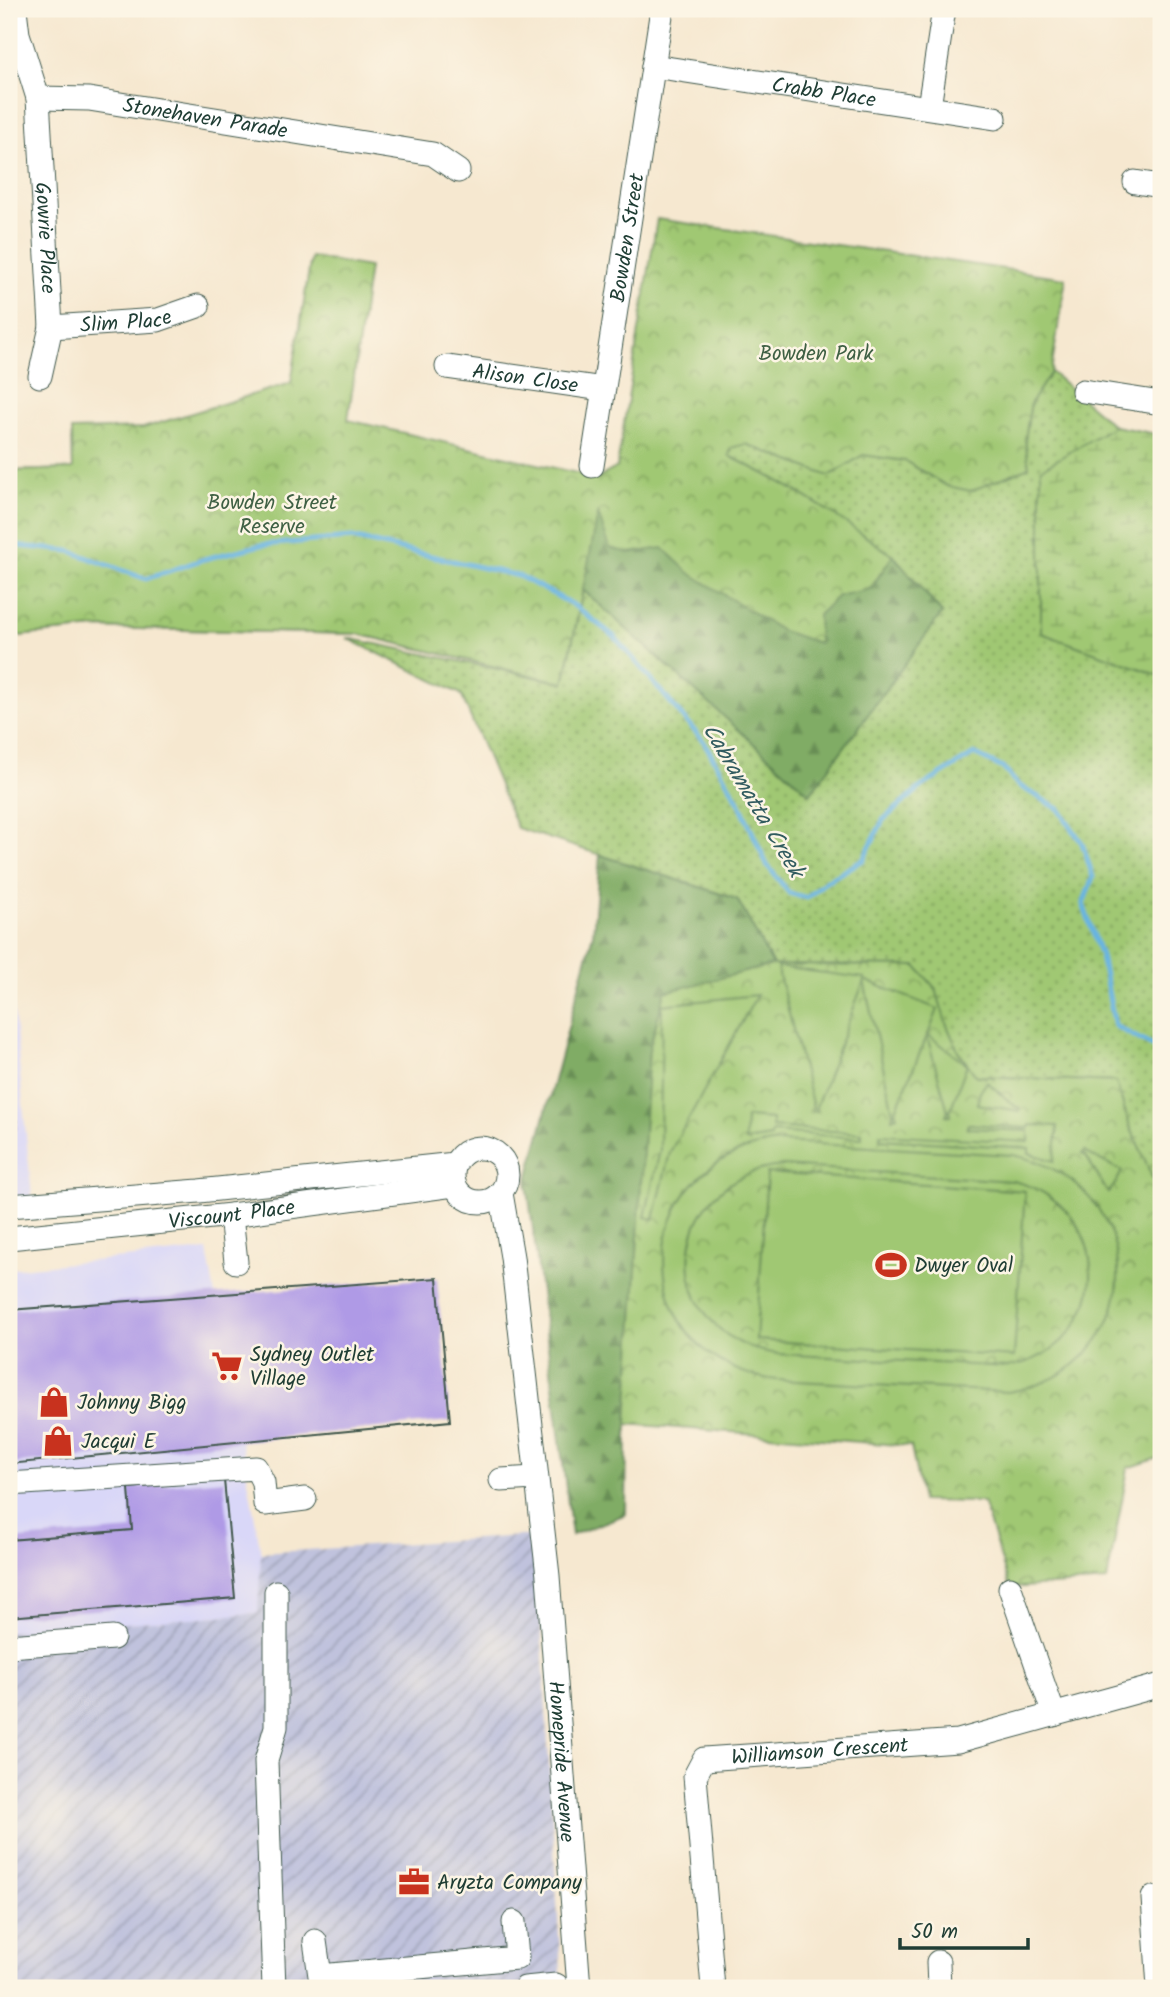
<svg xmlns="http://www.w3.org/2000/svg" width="1170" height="1997" font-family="Kalam,sans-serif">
<defs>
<pattern id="industrial-furrows" width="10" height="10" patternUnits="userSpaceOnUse" patternTransform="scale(1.75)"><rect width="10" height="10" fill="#c0c2dd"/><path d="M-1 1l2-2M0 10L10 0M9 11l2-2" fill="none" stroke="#9b9fb4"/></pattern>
<pattern id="grass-dots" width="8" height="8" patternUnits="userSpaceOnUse" patternTransform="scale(1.75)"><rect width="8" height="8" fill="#a0c873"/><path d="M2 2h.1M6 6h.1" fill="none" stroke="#82a45f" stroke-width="1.8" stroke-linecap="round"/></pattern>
<pattern id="forest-firs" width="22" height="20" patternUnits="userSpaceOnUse" patternTransform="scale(1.75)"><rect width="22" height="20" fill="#80ac65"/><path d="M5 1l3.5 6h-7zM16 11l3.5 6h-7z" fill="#688d54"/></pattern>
<pattern id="wetland-marsh" width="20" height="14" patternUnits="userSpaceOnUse" patternTransform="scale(1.75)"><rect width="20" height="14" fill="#a0c873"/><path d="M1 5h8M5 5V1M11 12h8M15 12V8" fill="none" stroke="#82a45f"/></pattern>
<pattern id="park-crowns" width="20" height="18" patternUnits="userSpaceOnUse" patternTransform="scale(1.75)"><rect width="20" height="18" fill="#a0c873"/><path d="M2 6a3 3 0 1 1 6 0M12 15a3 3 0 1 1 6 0" fill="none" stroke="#82a45f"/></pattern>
</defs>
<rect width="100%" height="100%" fill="#fcf5e5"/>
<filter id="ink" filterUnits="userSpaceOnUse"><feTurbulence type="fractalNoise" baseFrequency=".0143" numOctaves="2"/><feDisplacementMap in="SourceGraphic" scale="14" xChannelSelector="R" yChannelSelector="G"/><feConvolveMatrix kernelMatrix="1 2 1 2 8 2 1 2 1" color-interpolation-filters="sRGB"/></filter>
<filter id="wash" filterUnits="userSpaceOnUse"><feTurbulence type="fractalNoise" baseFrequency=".00686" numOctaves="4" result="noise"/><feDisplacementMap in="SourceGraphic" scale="28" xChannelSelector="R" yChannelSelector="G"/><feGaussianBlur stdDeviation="1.57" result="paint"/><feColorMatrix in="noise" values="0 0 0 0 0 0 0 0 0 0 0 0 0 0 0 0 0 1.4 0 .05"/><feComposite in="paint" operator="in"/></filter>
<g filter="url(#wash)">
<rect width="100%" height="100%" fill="#f6e8d0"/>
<!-- built -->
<g fill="#d9d7f8">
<path d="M9,959L32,1197L9,1199Z"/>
<path d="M207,1250L261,1553L259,1613L9,1632V1269Z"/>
</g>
<!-- industrial -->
<path fill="url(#industrial-furrows)" d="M536,1535L562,1988H9V1632L258,1613L261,1553Z"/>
<!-- grass -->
<path fill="url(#grass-dots)" stroke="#608254" stroke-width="2" d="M1051,372L1114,426L1161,435V1198L1129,1124L1116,1082L976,1076L958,1051L916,966L773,965L737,899L517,828L461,694L347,638L564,683L583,589L942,613L893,555L860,535L822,507L771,477L728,456L731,448L746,444L829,476L863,455L905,461L947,486L1028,467L1025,439L1031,402Z"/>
<!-- forest -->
<g fill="url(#forest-firs)" stroke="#50744c" stroke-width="2">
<path d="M72,430L598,512L663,548L870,589L893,555L942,613L810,794L583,590L564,683L358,634L95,628L9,637V471L73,469Z"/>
<path d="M600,855L737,899L773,965L665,992L649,1050L627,1424L626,1514L572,1535L527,1182L593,934Z"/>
</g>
<!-- wetland -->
<path fill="url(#wetland-marsh)" stroke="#608254" stroke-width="2" d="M1114,426L1161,435V676L1041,633V469Z"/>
<!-- park -->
<g fill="url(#park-crowns)" stroke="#608254" stroke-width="2">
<path d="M657,219L1066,278L1051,372L1031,402L1025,439L1029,467L971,491L947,486L905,461L863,455L829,476L746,444L731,448L729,456C760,471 791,487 820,506C845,521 868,539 893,555L870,589L838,596L818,615L819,643L782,631L688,572L663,548L629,553L610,548L598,514L564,683L358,634L95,628L9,637V471L73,469L72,430L143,428L291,383L311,257L369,267L348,420L598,478L617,467Z"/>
<path d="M773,965L916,966L936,989L946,1023L958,1051L976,1076L1116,1082L1129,1124L1161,1198V1303L1159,1309L1161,1317V1457L1128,1468L1107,1581L1010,1588L983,1502L922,1501L911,1446L627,1424L649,1050L665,992Z"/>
</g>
<!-- garden -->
<g fill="#a0c873" stroke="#608254" stroke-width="2" fill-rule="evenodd">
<path d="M777,967L865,978L864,980L938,1009L928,1035L967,1064L950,1111L951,1116L946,1115L948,1111L927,1036L895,1112L897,1116L892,1118L893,1112L864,981L816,1107L817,1111L812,1112L813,1107Z"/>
<path d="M757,995L670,1152L654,1219L645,1217L660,1150L662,1005Z"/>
<path d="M987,1082L1016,1107H1019L1020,1111L977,1104L980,1092Z"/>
<path d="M746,1117L772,1119V1127L862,1133V1138L772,1132L771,1137L745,1141Z"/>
<path d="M968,1124L1029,1128L1030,1125L1058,1126L1054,1161L1029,1153V1148L880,1139V1134L1029,1142V1131L967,1128Z"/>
<path d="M780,1142L1013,1155C1156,1185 1152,1370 1008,1392L777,1380C625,1361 627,1158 780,1142ZM783,1166L1013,1181C1120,1207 1116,1348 1007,1367L778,1354C657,1339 661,1176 783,1166Z"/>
<path d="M1085,1151L1088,1154L1122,1171L1116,1183L1108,1193L1086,1156L1082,1154Z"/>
<path d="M767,1173L1025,1191L1014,1357L756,1340Z"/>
</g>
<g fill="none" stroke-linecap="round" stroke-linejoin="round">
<!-- stream -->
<path stroke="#67b4e1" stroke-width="5" d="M9,545L70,551L146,579L204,559L261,545L352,538L519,576L572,604L615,637L704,742L739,802L767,865L789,893L807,898L825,882L863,860L883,820L921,787L974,754L1003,768L1018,785L1059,809L1082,843L1093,877L1083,904L1101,956L1115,1026L1156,1048L1161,1047"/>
</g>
<g id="blocks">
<!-- building -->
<g fill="#af9ae6">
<path d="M9,1066H11L17,1129L9,1130Z"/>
<path d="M437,1278L450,1421L9,1464V1310Z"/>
<path d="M224,1480L235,1598L9,1617V1540L132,1530L129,1488Z"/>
</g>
</g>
</g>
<g filter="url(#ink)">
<use href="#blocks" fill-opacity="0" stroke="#3f574b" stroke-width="2"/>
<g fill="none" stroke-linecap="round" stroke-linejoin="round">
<defs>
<g id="minor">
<path id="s1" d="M15,9L18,34L38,98L89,99L433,154L458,171"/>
<path id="s2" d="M653,66L995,118"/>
<path id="s3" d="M38,98L51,327L40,376"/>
<path d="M929,107L944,9"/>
<path d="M1135,182L1161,186"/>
<path id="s4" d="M51,327L158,320L198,306"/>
<path id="s5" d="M447,367L603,389"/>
<path d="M1083,391L1161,403"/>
<path id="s6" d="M592,466L662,9"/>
<circle cx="480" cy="1175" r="27"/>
<path id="s7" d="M501,1193L512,1257L548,1576L579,1988"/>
<path d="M9,1206L199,1191L455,1164"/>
<path d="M231,1215L236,1262"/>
<path id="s8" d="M9,1238L231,1215L454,1185"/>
<path d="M501,1480L535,1478"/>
<path d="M9,1484L256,1468L263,1482L265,1504L305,1499"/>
<path d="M1010,1588L1054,1715"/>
<path d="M9,1646L113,1638"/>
<path d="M1153,1898L1159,1988"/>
<path d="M315,1941L320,1976L517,1958L514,1922"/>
<path d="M938,1962L939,1988"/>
<path d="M274,1988L266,1761L276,1727V1592"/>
<path d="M525,1988L556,1985"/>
<path id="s9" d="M713,1988L695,1776L704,1759L958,1741L1161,1685"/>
</g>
</defs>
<!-- minor casing -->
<use href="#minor" stroke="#3f574b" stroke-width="25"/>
<!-- minor -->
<use href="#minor" stroke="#fff" stroke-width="23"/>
</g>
</g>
<!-- icons -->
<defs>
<symbol id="stadium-bare" viewBox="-9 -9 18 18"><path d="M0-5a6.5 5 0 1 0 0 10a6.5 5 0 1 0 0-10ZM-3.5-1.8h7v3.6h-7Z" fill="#c8321e" stroke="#fcf5e5" stroke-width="2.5" paint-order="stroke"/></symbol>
<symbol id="supermarket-bare" viewBox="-9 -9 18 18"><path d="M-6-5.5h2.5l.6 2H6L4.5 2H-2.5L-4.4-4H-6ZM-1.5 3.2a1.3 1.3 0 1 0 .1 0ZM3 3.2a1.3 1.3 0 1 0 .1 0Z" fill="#c8321e" stroke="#fcf5e5" stroke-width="2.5" paint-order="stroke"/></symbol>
<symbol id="shop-bare" viewBox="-9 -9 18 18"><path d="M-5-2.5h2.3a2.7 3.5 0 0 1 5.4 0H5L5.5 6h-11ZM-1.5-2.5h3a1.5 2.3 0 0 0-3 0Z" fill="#c8321e" stroke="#fcf5e5" stroke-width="2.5" paint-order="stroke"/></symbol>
<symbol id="office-bare" viewBox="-9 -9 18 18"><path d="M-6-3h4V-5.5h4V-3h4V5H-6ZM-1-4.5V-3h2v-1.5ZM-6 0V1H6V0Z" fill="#c8321e" stroke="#fcf5e5" stroke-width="2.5" paint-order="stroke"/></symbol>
</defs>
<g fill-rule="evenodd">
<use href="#stadium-bare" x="869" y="1243" width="44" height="44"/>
<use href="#supermarket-bare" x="205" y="1344" width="44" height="44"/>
<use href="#shop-bare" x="32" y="1380" width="44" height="44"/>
<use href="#shop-bare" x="36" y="1419" width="44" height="44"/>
<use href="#office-bare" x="392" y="1860" width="44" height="44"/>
</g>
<g text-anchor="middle" stroke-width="5" stroke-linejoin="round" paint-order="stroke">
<!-- street labels -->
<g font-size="21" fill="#1f3d34" stroke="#fcf5e5">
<text dy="7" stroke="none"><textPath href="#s2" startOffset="173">Crabb Place</textPath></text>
<text dy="7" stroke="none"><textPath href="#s1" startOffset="261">Stonehaven Parade</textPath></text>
<text dy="7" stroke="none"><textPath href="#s6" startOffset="231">Bowden Street</textPath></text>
<text dy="7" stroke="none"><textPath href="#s3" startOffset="140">Gowrie Place</textPath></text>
<text dy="7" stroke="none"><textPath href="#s4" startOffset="75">Slim Place</textPath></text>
<text dy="7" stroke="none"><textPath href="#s5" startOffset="79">Alison Close</textPath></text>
<text dy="7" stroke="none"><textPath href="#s8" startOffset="224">Viscount Place</textPath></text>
<text dy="7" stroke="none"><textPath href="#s9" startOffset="348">Williamson Crescent</textPath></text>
<text dy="7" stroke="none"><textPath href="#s7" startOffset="572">Homepride Avenue</textPath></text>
</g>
<!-- park labels -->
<g font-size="21" fill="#3f6044" stroke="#fcf5e5">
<text x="816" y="360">Bowden Park</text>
<text x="272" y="509">Bowden Street<tspan x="272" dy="24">Reserve</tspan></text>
</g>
<!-- poi labels -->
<g font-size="21" fill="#1f3d34" stroke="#fcf5e5" text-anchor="start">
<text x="914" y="1272">Dwyer Oval</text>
<text x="250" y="1361">Sydney Outlet<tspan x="250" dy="24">Village</tspan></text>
<text x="77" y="1409">Johnny Bigg</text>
<text x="81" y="1448">Jacqui E</text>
<text x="437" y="1889">Aryzta Company</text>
</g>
<!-- water labels -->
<g font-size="23" font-style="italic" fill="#315b5f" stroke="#fcf5e5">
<text transform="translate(754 800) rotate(59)" y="8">Cabramatta Creek</text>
</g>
</g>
<!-- margin -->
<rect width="1170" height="1997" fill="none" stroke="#fcf5e5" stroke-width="35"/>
<!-- scale -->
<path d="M900 1938v10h128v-10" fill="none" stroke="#1f3d34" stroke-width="3.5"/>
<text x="911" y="1938" font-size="21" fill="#1f3d34" stroke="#fcf5e5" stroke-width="5" paint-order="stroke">50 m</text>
</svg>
